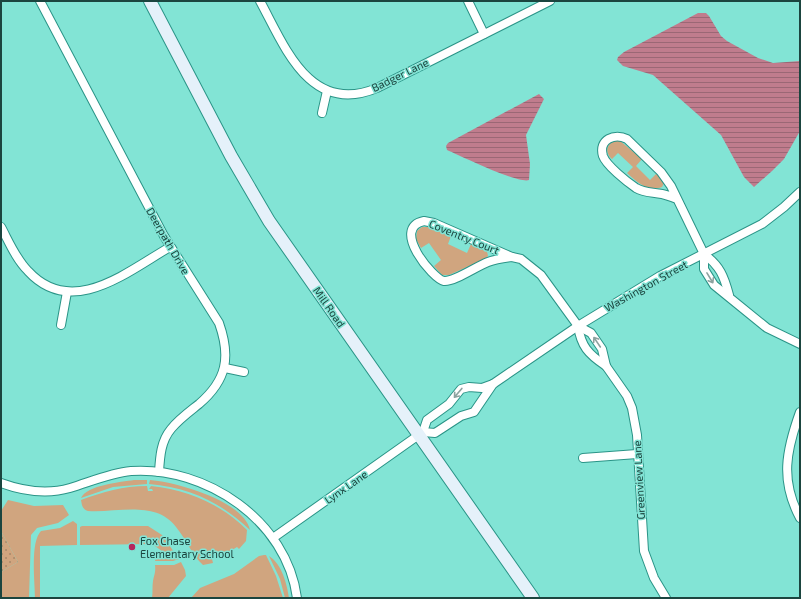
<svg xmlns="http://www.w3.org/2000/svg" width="801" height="599" font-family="'Exo 2',sans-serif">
<defs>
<pattern id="park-dots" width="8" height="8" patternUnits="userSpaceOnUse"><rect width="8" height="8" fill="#d0a57f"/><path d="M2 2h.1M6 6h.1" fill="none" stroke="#a88869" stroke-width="1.8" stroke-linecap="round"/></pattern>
<pattern id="water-rules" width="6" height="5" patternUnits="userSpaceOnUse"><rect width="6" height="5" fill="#c07c8d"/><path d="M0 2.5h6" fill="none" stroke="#9b6775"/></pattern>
</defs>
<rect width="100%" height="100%" fill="#82e4d5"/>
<!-- grass -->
<g fill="#d0a57f">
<path d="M619,140L642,159L636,166L650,180L657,173L664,183L662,187C648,192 638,183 627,173L633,167L618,153L612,159C603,151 608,141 619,140Z"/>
<path d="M422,227H428L451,236L448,244L467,253L471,244L487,251L488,256L485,259L449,275H442L434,266L441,260L429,243L421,248L416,239L417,231Z"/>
<path d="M134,480H147V484L113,487L81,498C87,485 121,482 134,480Z"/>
<path d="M150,480C176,482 244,501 250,530C222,503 189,487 149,484Z"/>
<path d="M147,486L148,491H153L152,489H149L151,486C188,490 221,504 247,530L246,541L239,549L237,547L224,555L212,559L213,563L203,565C192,555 186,539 176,527C156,500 117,513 88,511C82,509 82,505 81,500C103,492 123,486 147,486Z"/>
<path d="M8,500L34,506L63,505L69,515L58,523L37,528L31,535L29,598H1V572L18,562L1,531V511Z"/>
<path d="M73,521L77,524V545L40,546V598H35C35,582 30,542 41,531L60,528Z"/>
<path d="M82,526H148L162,535L179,559L173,561H155L156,558H161L162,551L152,544L80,545V527Z"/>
<path d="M264,555H266L276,576L283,598H191L200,588L234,574L259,556Z"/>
<path d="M269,556C282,564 287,584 289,598H285L280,579Z"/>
<path d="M181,562L185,570L186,576L168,598H152C153,592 152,587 153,581C154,575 156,572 155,565H174Z"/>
</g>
<!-- park -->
<path fill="url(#park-dots)" d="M1,531L18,562L1,572Z"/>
<!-- water -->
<g fill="url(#water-rules)">
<path d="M698,13H706L709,16L721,36L727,41L758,58L773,63L800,61V131L784,159L772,171L754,187L744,177L721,135L653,75L623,66L617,60L618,57L624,52Z"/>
<path d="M539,94L544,99L526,135L530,164L529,180C518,184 461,156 447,150L446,146L448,143Z"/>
</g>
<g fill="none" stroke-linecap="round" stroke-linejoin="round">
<defs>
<g id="street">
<path d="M40,1L164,236L219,323C231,357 227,380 199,404C189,412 179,419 171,429C161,441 160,456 159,472"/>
<path d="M260,1C285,47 310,116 377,88L550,1"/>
<path d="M468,1L484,34"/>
<path d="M322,113L327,91"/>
<path d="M677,199C672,197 667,195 662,194C653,192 644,193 636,188C627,182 606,165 603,156C598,139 615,133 627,139L661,172L671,186L704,254V269L714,285L767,328L800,344"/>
<path d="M424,221L434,223L512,257C504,258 496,259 488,262C477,266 454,282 444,281C433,279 390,228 424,221Z"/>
<path d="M1,227C9,242 16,259 28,271C72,319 128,271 170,247"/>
<path d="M704,254C720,266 724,276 729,295"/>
<path d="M512,257L521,259L541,275L578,326L591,333L602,349L606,366L627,396L632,408L637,435L644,551L654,578L666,598"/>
<path d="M61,325L67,292"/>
<path d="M578,326C581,346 588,354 606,366"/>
<path d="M225,368L244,372"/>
<path d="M800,412C786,451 780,480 800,518"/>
<path d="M423,432L435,433L461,416L474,412L493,384L578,326L660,276L762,224L784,207L800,192"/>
<path d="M583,458L637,454"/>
<path d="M1,483C23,491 46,495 70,488C90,482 110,473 131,471C206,466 287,521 297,598"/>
<path d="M273,538L423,432L427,420L449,404L461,389L469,387L482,388L493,384"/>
</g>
<path id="secondary" d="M150,1L231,156L269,221L533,598"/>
</defs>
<!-- street casing -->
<use href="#street" stroke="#2a9487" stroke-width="10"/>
<!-- secondary casing -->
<use href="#secondary" stroke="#2a9487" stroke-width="14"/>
<!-- street -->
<use href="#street" stroke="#fff" stroke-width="8"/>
<!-- secondary -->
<use href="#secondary" stroke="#e5f1fa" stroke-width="12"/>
</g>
<!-- one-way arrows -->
<defs><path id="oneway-shaft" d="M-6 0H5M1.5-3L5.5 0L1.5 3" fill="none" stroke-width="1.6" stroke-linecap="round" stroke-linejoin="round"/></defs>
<g stroke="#8da29f">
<use href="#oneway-shaft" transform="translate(710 278) rotate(59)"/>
<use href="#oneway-shaft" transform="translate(597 342) rotate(-124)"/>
<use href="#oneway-shaft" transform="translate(458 393) rotate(130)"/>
</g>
<!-- markers -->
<circle fill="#b4275d" stroke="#82e4d5" stroke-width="1.5" cx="132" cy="547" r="4"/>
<g text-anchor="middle" stroke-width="3" stroke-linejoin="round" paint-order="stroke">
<!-- street labels -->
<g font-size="11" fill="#1b453f" stroke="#82e4d5">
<text transform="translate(400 75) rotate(-26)" y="4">Badger Lane</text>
<text transform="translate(464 237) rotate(22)" y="4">Coventry Court</text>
<text transform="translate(168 241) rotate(60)" y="4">Deerpath Drive</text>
<text transform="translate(646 286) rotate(-29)" y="4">Washington Street</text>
<text transform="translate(329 307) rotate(55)" y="4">Mill Road</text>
<text transform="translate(639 480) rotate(-93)" y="4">Greenview Lane</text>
<text transform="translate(346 487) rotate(-35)" y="4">Lynx Lane</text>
</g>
<!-- poi labels -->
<g font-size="11" fill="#1b453f" stroke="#82e4d5" text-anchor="start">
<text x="140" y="545">Fox Chase<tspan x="140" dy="13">Elementary School</tspan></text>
</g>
</g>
<!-- border -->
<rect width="801" height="599" fill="none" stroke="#1b453f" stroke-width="4"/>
</svg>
